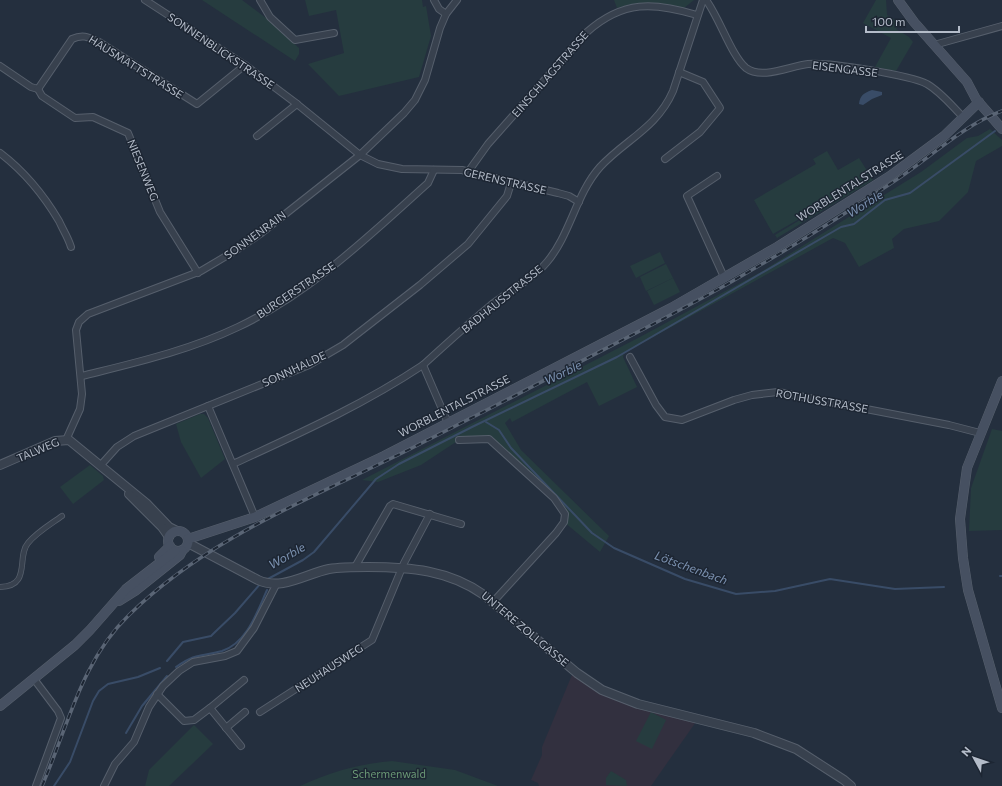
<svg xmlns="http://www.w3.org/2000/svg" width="1002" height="786" font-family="Commissioner,sans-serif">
<rect width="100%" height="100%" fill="#242f3e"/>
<!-- medical -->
<path fill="#32303f" d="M574,670L602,690L698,719L651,786H539L538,783L531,780L542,755V747Z"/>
<!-- green -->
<g fill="#263c3f">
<path d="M202,0H242L266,18L299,48V54L295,61Z"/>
<path d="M305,0H422L423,7L426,6L431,36L419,77L339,96L308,64L344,53L336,10L309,16Z"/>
<path d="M614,0H694L684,8C662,2 639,0 617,8Z"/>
<path d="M876,0H886L887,15L900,23L896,29L909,37L913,42L896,71L875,67L891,38L863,23Z"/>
<path d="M990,129L1002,140V146L976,161L968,192L939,221L904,229L892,239L894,248L859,267L845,243L833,238L624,353L623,357L637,387L599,406L587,382L512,422L510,418L505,423L521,450L609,536L600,552L564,522L565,514L554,498L489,439L459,440L421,465L378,482L362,480L638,338L759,273L921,172L967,138L978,136Z"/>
<path d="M827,151L838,170L859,158L873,180L777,238L775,235L836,198L773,234L754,200L816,164L813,159Z"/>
<path d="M660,252L665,263L636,278L630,266Z"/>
<path d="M666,264L673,278L646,291L640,277Z"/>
<path d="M673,278L680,292L654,305L647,291Z"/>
<path d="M200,414H204L208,418L225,459L201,478L181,442L176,424Z"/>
<path d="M992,429L1002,431V530L969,531L971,488Z"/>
<path d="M90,465L103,476L104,480L73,504L60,487Z"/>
<path d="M651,712L666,720L652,749L636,741Z"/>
<path d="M194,725L213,744L169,786H145L149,770Z"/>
<path d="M392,761L455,770L498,786H300C330,772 359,764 392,761Z"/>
<path d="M611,771L626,780L627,786L606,785V778Z"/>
</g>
<!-- water -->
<path fill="#394c67" d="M872,90L882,92V95L872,99L863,105L859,104C860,95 864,93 872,90Z"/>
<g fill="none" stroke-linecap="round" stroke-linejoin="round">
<!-- stream -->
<g stroke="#394c67" stroke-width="2">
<path d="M486,422L499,430L511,448L592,533L614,548L685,579L736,594L775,591L830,579L895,589L944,587"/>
<path d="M1000,576H1002"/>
<path d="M266,580L303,560L314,552L376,479L399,464L472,427L617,357L841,227L854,224L885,200L910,193L995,131"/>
<path d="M167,661L183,642L211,636L214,633L235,613L261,583"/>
<path d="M176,667C197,652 201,657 222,651C247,643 257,612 267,590"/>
<path d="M126,733L142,706L167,676"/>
<path d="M54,786L70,762L93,701L99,691L108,684L138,677L160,668"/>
</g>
<defs>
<path id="pedestrian" d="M0,587C32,586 16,557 28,543C37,532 51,524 62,516"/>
<g id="minor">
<path d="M145,0L245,65L297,104L360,155L378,164L402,169L462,170L558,193L569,196L579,202"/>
<path d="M260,0L270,17L295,40L334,33"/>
<path d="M434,0L439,9L446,14"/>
<path d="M706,0C719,17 732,57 746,68C762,80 790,66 808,64C828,62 910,75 927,84C941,92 952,106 963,117"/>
<path d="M934,45L1002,26"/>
<path d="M0,66L31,87L38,89"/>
<path d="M38,89L72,39C83,34 88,37 99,42L197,104L245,65"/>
<path d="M38,89L42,96L75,118L93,117L128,133L160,212L198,273"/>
<path d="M257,136L297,104"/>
<path d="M0,153C25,172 43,194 59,221C63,230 68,237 71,247"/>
<path d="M665,159L700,132L720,108L703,82L679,72"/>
<path d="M468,172L488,144L587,32C623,0 654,2 697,15"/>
<path d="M717,176L687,196L724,277"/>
<path d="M630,357L656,405L665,417L682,420L734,400L752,395L778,392L949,425L980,433"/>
<path d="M82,376C134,363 188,351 238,327C310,293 369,236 428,183L434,170"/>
<path d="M208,406L255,517"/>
<path d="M448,423L423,365C445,345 468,324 491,305C509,291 532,280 547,262C570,235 576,194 600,167C625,140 657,128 673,91L703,0"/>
<path d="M66,440L80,409L82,394L76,330L79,322L88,314L201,271L238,249L260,234L360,155L404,113L415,100L425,80L440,28L446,14L457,0"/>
<path d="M459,440L489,439L554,498L565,514L564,522L556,533L493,602"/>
<path d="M233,464C298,434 363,405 423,365"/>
<path d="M100,466L117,447L134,436L309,365L343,345L420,285L468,244L507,196L511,183"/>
<path d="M355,567L390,506L393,504L461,524"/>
<path d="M34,679L58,711L61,718L36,786"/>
<path d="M157,694L184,721L194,720L210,708L241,746"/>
<path d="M210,708L244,680"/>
<path d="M260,712L372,640L404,563L430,514"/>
<path d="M226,728L245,712"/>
<path d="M104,786L115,764L134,742L149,707L163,686L179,671L193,662L225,656L237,651L254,628L276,585"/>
</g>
<g id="tertiary">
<path d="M0,465L55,441L69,440L146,503L169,527L177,531"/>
<path d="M129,494L162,527L169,537"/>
<path d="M188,543L258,580C282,591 305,574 329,569C341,567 355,567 368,567C410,567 449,570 484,595L577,673L602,690L638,704L754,733L796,749L844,780L851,786"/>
</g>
<g id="secondary">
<path d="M898,0L914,22L967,82L976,99L1002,129"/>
<path d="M1002,381L967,468L960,519L963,558L968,590L1002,708"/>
<circle cx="178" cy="541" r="10"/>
<path d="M188,539L255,517L384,456L671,308L777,247L890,176L944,136L979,102"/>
<path d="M159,557L170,546"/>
<path d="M119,601L135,591L180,555L182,551"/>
<path d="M0,706L75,645L90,630L126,589L175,551"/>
</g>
</defs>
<!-- pedestrian casing -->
<use href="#pedestrian" stroke="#565f6c" stroke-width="6"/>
<!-- minor casing -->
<use href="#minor" stroke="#565f6c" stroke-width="8"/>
<!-- tertiary casing -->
<use href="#tertiary" stroke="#565f6c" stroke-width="10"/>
<!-- secondary casing -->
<use href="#secondary" stroke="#565f6c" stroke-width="10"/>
<!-- pedestrian -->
<use href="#pedestrian" stroke="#38414e" stroke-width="4.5"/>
<!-- minor -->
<use href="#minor" stroke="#38414e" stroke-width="6"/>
<!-- tertiary -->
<use href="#tertiary" stroke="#38414e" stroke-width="8"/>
<!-- secondary -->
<use href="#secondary" stroke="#465061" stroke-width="9"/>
<defs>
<path id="rail" d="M42,786C68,727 81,661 129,615C206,539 309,499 404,452C452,428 501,403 549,378C610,346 671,316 731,282C787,250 842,216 896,180C931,157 962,126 1002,111"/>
</defs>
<!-- rail casing -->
<use href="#rail" stroke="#5a6575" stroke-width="3.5"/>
<!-- rail -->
<use href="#rail" stroke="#1d2633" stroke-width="2" stroke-dasharray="6" stroke-linecap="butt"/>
</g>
<g text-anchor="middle" stroke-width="3" stroke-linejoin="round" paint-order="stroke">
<!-- street labels -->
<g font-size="11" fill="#b4bcc9" stroke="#1d2633">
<text transform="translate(221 51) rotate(34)" y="4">SONNENBLICKSTRASSE</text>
<text transform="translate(136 67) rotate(32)" y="4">HAUSMATTSTRASSE</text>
<text transform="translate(845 69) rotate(7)" y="4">EISENGASSE</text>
<text transform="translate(550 74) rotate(-49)" y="4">EINSCHLAGSTRASSE</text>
<text transform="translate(143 170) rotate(68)" y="4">NIESENWEG</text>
<text transform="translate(505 181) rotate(13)" y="4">GERENSTRASSE</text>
<text transform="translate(850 186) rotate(-32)" y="4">WORBLENTALSTRASSE</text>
<text transform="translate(255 235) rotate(-36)" y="4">SONNENRAIN</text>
<text transform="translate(296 290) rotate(-34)" y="4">BURGERSTRASSE</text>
<text transform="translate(502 299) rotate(-39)" y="4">BADHAUSSTRASSE</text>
<text transform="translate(294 369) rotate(-25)" y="4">SONNHALDE</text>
<text transform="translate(822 401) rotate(10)" y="4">ROTHUSSTRASSE</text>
<text transform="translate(454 406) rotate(-27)" y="4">WORBLENTALSTRASSE</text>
<text transform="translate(38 450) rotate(-23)" y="4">TALWEG</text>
<text transform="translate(525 629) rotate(40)" y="4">UNTERE ZOLLGASSE</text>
<text transform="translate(329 668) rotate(-33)" y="4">NEUHAUSWEG</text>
</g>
<!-- park labels -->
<g font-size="11" fill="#6b9a76" stroke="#1d2633">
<text x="389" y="778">Schermenwald</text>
</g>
<!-- water labels -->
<g font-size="12" font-style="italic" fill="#7c92b1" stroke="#1d2633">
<text transform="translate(865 204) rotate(-32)" y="4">Worble</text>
<text transform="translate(563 373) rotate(-26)" y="4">Worble</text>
<text transform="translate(287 556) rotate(-30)" y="4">Worble</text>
<text transform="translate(691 568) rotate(20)" y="4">Lötschenbach</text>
</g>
</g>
<!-- north arrow -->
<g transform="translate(974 758) rotate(310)" stroke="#1d2633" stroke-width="3" paint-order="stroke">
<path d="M0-3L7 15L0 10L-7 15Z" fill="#b4bcc9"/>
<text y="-6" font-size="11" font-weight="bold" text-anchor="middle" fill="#b4bcc9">N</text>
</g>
<!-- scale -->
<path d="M866 26v6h93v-6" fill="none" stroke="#b4bcc9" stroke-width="2"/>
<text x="872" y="26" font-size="12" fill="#b4bcc9" stroke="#1d2633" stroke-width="3" paint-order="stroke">100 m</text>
</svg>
